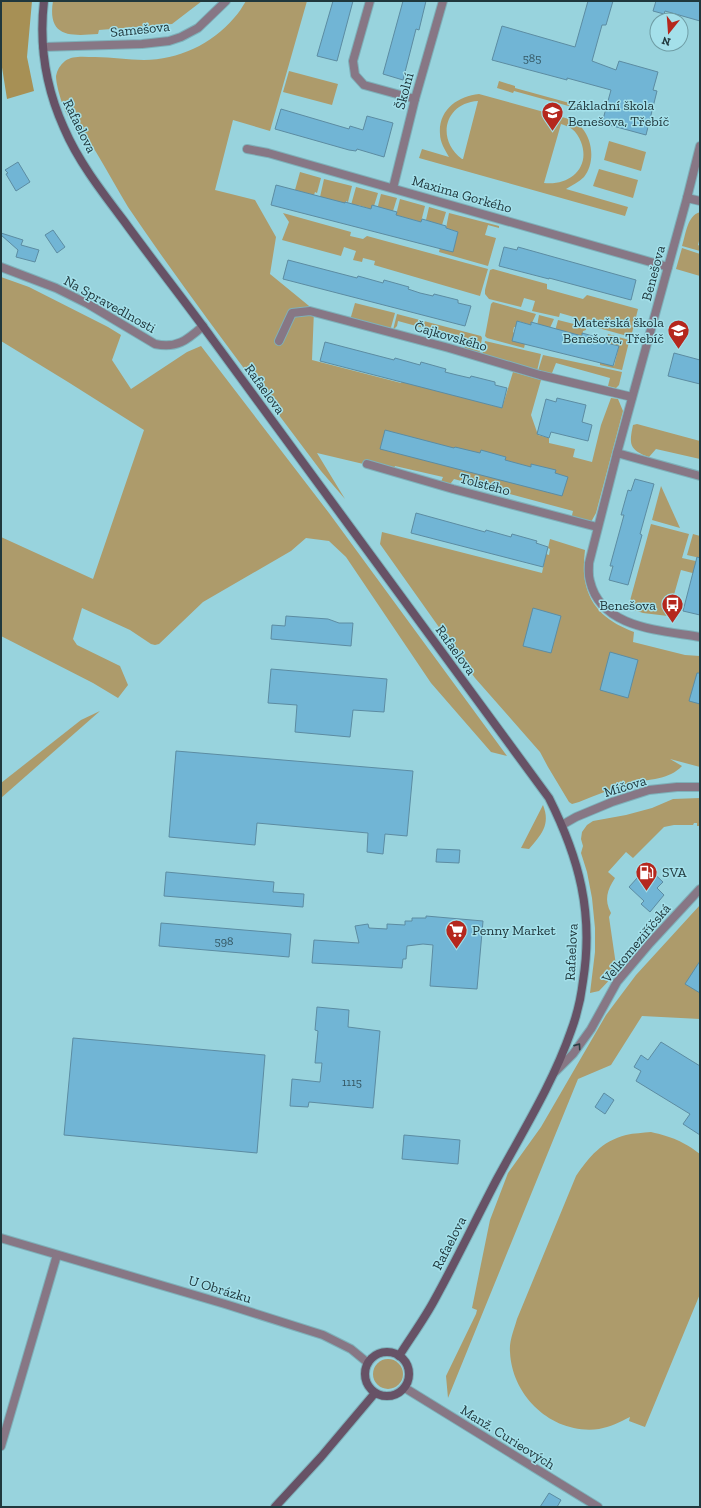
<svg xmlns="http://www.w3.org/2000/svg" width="701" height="1508" font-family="'Zilla Slab',serif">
<rect width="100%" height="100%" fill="#98d3dd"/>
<!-- green -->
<g fill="#ad9b6b" fill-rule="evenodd">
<path d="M53,1H202L172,24L99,30L98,34C71,36 47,38 53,1Z"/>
<path d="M246,1H307L270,131L233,120L215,190L255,200L276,237L270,274L314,310L312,360L401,383L402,381L502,408L513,372L541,380L531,415L538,435L549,438V443L575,449L573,457L592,462L601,425L611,398L618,399L623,411L596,513L591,522L582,527L570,524L573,511L454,479L445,491L438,489L443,477L395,466L393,471L317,453L345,499L321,471C256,384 189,297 128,207C117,189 107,170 96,152C88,139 76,129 68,116C63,108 56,86 56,76C57,70 60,65 65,61C73,55 85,57 95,57C112,57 128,60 144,60C178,60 212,44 234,18C239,13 242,7 246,1Z"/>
<path d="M289,71L338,84L332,105L283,92Z"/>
<path d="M499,81L515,86V88L584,107L583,110L514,91L513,93L497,88Z"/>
<path d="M479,94L569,119C573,121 578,124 582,128C593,141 595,163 584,177C579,182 572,185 566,189L628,207L625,216L419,158L422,149L449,157C445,150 440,142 440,134C438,110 458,96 479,94ZM478,101L463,159H462C436,140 444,103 478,101ZM561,124C565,125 569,127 572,129C576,132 579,137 581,142C591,168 569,186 544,183Z"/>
<path d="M609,141L646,152L641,171L604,160Z"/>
<path d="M599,169L638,180L633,198L593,186Z"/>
<path d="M300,172L321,178L317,193L315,192L314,195L295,190Z"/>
<path d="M324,179L352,186L348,202L346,201L345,204L320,197Z"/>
<path d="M356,187L378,193L374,206H372L371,209L358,205L357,207L351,205Z"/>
<path d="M381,194L397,198L393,211L377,210Z"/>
<path d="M400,199L425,206L421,222L396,215Z"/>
<path d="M429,207L446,212L442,225L440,224V227L426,220Z"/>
<path d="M700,212V237L698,245L700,246V251L682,246C686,234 687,216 700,212Z"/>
<path d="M283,213L351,232L350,236L363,239L367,236L488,269L480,296L374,265L375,261L363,258L362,262L353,260L356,251L344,247L341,256L282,240L289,222Z"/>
<path d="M449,213L499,226V228L488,225L485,235L496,238L488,266L439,252L440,248L453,251L458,232L446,228Z"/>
<path d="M682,248L700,254V276L676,269Z"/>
<path d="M493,269L547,284V289L583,299L587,295L638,309L631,337L573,321L574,317L560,313L559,317L532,311L535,301L524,298L521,307L489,299L485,294V290L490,270Z"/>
<path d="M1,277L29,287L108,327L121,335L112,360L131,389L187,352L201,346L329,513L507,756L491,752L431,683L346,557L329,541L306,538L291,551L203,602L159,644L155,645L151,644L130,630L82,608L73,639L77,645L120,666L128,685L118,698L93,683L1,636V537L93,579L144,430L68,382L1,341Z"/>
<path d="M493,302L536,314L531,325L518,321L516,327H514L513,332L525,344L524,348L487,338L485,336L491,304Z"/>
<path d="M355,303L395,313L390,331L350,320Z"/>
<path d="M397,314L481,336L482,338L479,355L467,352L460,338L398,321L397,326L393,330Z"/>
<path d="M539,315L554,319L549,330L537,326Z"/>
<path d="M558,320L586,327V330L583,331L582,336L555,331Z"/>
<path d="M608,334L629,340V342L622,370L600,365V362L614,366L619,346L606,343Z"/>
<path d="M485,341L541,354L537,371L482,356Z"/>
<path d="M543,355L622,372L619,385L616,388L608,386L610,378L556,363L552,373L548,374L538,371Z"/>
<path d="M637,424L700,441V459L656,449L649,457C629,450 629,444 633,425Z"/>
<path d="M661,486L680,528L652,520Z"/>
<path d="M651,524L689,534L682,558L700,562V575L681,570L668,616L643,613L628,608Z"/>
<path d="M382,532L542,573L546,554L549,555L550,549L548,548L550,539L585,550C584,560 583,571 585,581C590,609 610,623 634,632L633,642L685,655L700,656V767L670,759L682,766C669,780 649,779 632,783C614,788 596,795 579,802L572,804L569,802L548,767L540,752L475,678L380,544Z"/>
<path d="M693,534L700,536V558L687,555Z"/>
<path d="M100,711L1,798V783L81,720Z"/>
<path d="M700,798V826H697V823H694L693,825H674L664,827L633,858L626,852L608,872L615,878C607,890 604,900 611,913L609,917L617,972L599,991L590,993L595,952V928L592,898L587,872L581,853L583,846L581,839L582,832L587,825L593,821L626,815L652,808L673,799Z"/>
<path d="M543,805C551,825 541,835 529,849L521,848Z"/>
<path d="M700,905V961L686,984L700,990V1019L642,1016L611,1065L578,1079L448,1398L446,1376L476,1314L477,1310L472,1308L490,1220L508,1173L541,1127L606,1015L636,975Z"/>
<path d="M651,1132C672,1137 683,1141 700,1154V1294L645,1427L629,1421L630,1417C620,1422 610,1427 599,1429C553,1435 512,1397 510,1352C509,1341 514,1330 517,1319L576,1176C589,1157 602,1141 626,1135C634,1133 643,1133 651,1132Z"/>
<circle cx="388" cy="1374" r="15"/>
</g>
<!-- forest -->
<path fill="#a79055" d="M1,1H32L27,57L34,91L7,99L1,61Z"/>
<!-- building -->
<g fill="#71b5d5" stroke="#5c8ca2">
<path d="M333,1H353L337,61L317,56Z"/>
<path d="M403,1H426L419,30L416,29L403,80L383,74Z"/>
<path d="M588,1H613L606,25H602L592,61L616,70L619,61L658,72L653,90L657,91L646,135L602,123L611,90L567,78V80L492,60L502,26L575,47Z"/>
<path d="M656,1H700V21L665,11L664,14L653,11Z"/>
<path d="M281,109L349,129L350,126L363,130L367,116L393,123L384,157L357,149L356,151L349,150L275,129Z"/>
<path d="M18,162L30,182L16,191L6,174L8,173L5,170Z"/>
<path d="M276,185L345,203V202L371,209L372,205L397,212L396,215L421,222L422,219L446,226V228L458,232L453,252L271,205Z"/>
<path d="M53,230L65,247L57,253L45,235Z"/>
<path d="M1,233L23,240L21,245L39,250L35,262L16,257L18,250L1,235Z"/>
<path d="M504,247L517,250L518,247L636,280L631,300L549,278V279L499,266Z"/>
<path d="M288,260L357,278L358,276L383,283L384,280L409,287L408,289L420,293L433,296L434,294L458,300V303L471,306L465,326L283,279Z"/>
<path d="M517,321L531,325V322L582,336V333L607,340L606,343L619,346L613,366L512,341Z"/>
<path d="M325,342L394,360L395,358L420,365L421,362L446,369L445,372L457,375L470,378L471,376L495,382V385L507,388L502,408L320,361Z"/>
<path d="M674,353L700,360V384L668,376Z"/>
<path d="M557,398L586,405L582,422L592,425L588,441L551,432L549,438L537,434L546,399L556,402Z"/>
<path d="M385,430L454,448L455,447L480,453L481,450L506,457L505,460L531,467V464L556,470L555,473L568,477L562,496L380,449Z"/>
<path d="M635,479L654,484L640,534L642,535L628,585L609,580L613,566H610L624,515H621L628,490L631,491Z"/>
<path d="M416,513L485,532L486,530L511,537L512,534L537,541L536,543L548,547L543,567L411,533Z"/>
<path d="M697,557L700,558V615L683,611Z"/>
<path d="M533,608L561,616L551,653L523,646Z"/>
<path d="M286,616L328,619L339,623H353L351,646L271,639L272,625L285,626Z"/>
<path d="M610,652L638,660L628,698L600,690Z"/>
<path d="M271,669L387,679L384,712L353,710L350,737L295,732L297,705L268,703Z"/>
<path d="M697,673H700V704L689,701Z"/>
<path d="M176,751L413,771L407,836L385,834L383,854L367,852L368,833L257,823L255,845L169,837Z"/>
<path d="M437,849L460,850L459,863L436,862Z"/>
<path d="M647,867L663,882L657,888L664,895L650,912L641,904L644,901L629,887Z"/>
<path d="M166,872L274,882L273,892L304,894L303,907L164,896Z"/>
<path d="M426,916L483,921L477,989L430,986L433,945L423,944L407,946L406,959H403L402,968L312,963L314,940L359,943L355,926L368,924L369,928L387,929V924L405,925V921H412V918H426Z"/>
<path d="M161,923L291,934L289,957L159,946Z"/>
<path d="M700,961V993L685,984Z"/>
<path d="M317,1007L349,1010L348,1027L380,1031L373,1108L309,1102L308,1107L290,1106L292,1079L320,1082L322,1063H315L318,1031L315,1030Z"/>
<path d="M73,1038L265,1055L257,1153L64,1135Z"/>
<path d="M661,1042L700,1066V1135L683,1124L690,1114L636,1081L641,1071L634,1067L641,1055L648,1060Z"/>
<path d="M604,1093L614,1100L605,1114L595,1107Z"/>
<path d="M404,1135L460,1140L458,1164L402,1159Z"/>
<path d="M549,1493L561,1500L557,1507H540Z"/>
</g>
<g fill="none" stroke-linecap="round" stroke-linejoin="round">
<defs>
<g id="minor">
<path d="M370,1L353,61L355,75L364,85L415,99"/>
<path d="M43,47L142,44L169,41L181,37L198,28L226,1"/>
<path d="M700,146L687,198L617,453L589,563C589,569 588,575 590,581C601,629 661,630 700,637"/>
<path d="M247,149L268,153L668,267"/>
<path d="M393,188L415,99L443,1"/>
<path d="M687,198L700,201"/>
<path d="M1,267L56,288L88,304L155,344C177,349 187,340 203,326"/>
<path d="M279,341L292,313L310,311L449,348L540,375L632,397"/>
<path d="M617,453L700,476"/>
<path d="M367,464L453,489L597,527"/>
<path d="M554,1073L573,1054L591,1029L617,982L650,943L700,889"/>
<path d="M1,1238L225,1304L323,1335L351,1349L368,1363"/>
<path d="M405,1388L598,1507"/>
<path d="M1,1446L57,1255"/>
</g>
<path id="tertiary" d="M562,825L576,817L612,802L649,790L677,787H700"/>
<g id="secondary">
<path d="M44,1C39,44 46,88 64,128C78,161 102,192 124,221C153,261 184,300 213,340C325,493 437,646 549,798C579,858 594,913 583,981C581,998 577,1015 571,1031C553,1083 523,1131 497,1179C476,1219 457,1259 435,1299C425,1318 411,1337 399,1356"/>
<circle cx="387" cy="1374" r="22"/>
<path d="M275,1507L321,1457L375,1393"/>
</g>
</defs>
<!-- minor casing -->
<use href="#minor" stroke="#7eb1ba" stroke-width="10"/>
<!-- tertiary casing -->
<use href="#tertiary" stroke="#7eb1ba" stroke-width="10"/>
<!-- secondary casing -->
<use href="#secondary" stroke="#7eb1ba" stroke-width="10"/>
<!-- minor -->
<use href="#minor" stroke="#877785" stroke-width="8"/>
<!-- tertiary -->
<use href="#tertiary" stroke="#877785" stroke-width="8"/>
<!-- secondary -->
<use href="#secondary" stroke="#675266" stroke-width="8"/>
</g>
<!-- one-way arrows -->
<defs><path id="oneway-chevron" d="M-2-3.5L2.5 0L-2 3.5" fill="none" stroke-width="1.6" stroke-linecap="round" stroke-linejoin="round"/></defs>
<use stroke="#2a3e44" href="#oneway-chevron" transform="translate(578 1046) rotate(-55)"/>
<!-- icons -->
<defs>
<symbol id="school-pin" viewBox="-11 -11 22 30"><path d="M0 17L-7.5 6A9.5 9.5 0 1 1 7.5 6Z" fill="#b5271d" stroke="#a4e0ea"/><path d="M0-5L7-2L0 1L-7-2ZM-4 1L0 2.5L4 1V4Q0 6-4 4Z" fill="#fff"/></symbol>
<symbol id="bus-pin" viewBox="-11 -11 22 30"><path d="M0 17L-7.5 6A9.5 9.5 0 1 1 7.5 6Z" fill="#b5271d" stroke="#a4e0ea"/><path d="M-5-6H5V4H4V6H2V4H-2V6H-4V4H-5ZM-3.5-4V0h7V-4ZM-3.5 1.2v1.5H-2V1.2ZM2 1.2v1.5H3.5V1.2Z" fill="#fff"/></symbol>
<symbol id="fuel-pin" viewBox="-11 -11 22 30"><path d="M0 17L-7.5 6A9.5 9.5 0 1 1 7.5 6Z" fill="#b5271d" stroke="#a4e0ea"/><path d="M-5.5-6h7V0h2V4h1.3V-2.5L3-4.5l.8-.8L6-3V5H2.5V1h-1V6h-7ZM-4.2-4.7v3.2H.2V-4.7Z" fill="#fff"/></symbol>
<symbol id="supermarket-pin" viewBox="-11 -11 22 30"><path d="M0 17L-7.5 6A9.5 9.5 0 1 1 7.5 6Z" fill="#b5271d" stroke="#a4e0ea"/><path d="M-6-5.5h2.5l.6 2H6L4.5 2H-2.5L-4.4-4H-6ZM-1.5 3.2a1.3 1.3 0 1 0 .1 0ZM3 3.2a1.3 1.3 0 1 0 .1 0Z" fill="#fff"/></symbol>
</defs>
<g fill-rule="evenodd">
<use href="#school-pin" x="540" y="100" width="25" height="34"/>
<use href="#school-pin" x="666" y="318" width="25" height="34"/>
<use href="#bus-pin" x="660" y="592" width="25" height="34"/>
<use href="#fuel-pin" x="634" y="860" width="25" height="34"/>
<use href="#supermarket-pin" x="444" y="918" width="25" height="34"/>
</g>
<g text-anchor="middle" stroke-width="3" stroke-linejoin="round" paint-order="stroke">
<!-- number labels -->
<g font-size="12" fill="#345763">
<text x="532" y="62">585</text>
<text x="224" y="945">598</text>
<text x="352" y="1086">1115</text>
</g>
<!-- street labels -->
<g font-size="14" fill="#20383d" stroke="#a4e0ea">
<text transform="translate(140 29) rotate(-6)" y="5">Samešova</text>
<text transform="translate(404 91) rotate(-75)" y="5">Školní</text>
<text transform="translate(80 126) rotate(64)" y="5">Rafaelova</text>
<text transform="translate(462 194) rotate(16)" y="5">Maxima Gorkého</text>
<text transform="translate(653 273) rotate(-75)" y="5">Benešova</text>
<text transform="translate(110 304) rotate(29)" y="5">Na Spravedlnosti</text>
<text transform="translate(451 336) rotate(16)" y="5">Čajkovského</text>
<text transform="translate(265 389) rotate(54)" y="5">Rafaelova</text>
<text transform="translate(485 484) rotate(15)" y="5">Tolstého</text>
<text transform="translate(456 650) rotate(54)" y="5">Rafaelova</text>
<text transform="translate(625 786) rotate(-17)" y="5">Míčova</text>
<text transform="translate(636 943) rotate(-50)" y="5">Velkomeziříčská</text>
<text transform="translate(571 952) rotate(-87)" y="5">Rafaelova</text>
<text transform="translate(449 1243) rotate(-63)" y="5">Rafaelova</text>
<text transform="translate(220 1289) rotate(17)" y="5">U Obrázku</text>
<text transform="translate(508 1437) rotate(32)" y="5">Manž. Curieových</text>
</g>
<!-- poi labels -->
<g font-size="14" fill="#20383d" stroke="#a4e0ea" text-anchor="start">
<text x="568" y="110">Základní škola<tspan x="568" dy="16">Benešova, Třebíč</tspan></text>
<text x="664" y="327" text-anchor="end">Mateřská škola<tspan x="664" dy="16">Benešova, Třebíč</tspan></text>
<text x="656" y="610" text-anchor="end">Benešova</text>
<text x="662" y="877">SVA</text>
<text x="472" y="935">Penny Market</text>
</g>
</g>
<!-- border -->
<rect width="701" height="1508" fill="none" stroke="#20383d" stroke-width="4"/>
<!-- north arrow -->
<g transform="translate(669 32) rotate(197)"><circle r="19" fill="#a4e0ea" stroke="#6f9da5"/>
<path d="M0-3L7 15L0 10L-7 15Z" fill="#b5271d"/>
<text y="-6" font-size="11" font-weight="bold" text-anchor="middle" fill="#20383d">N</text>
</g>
</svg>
